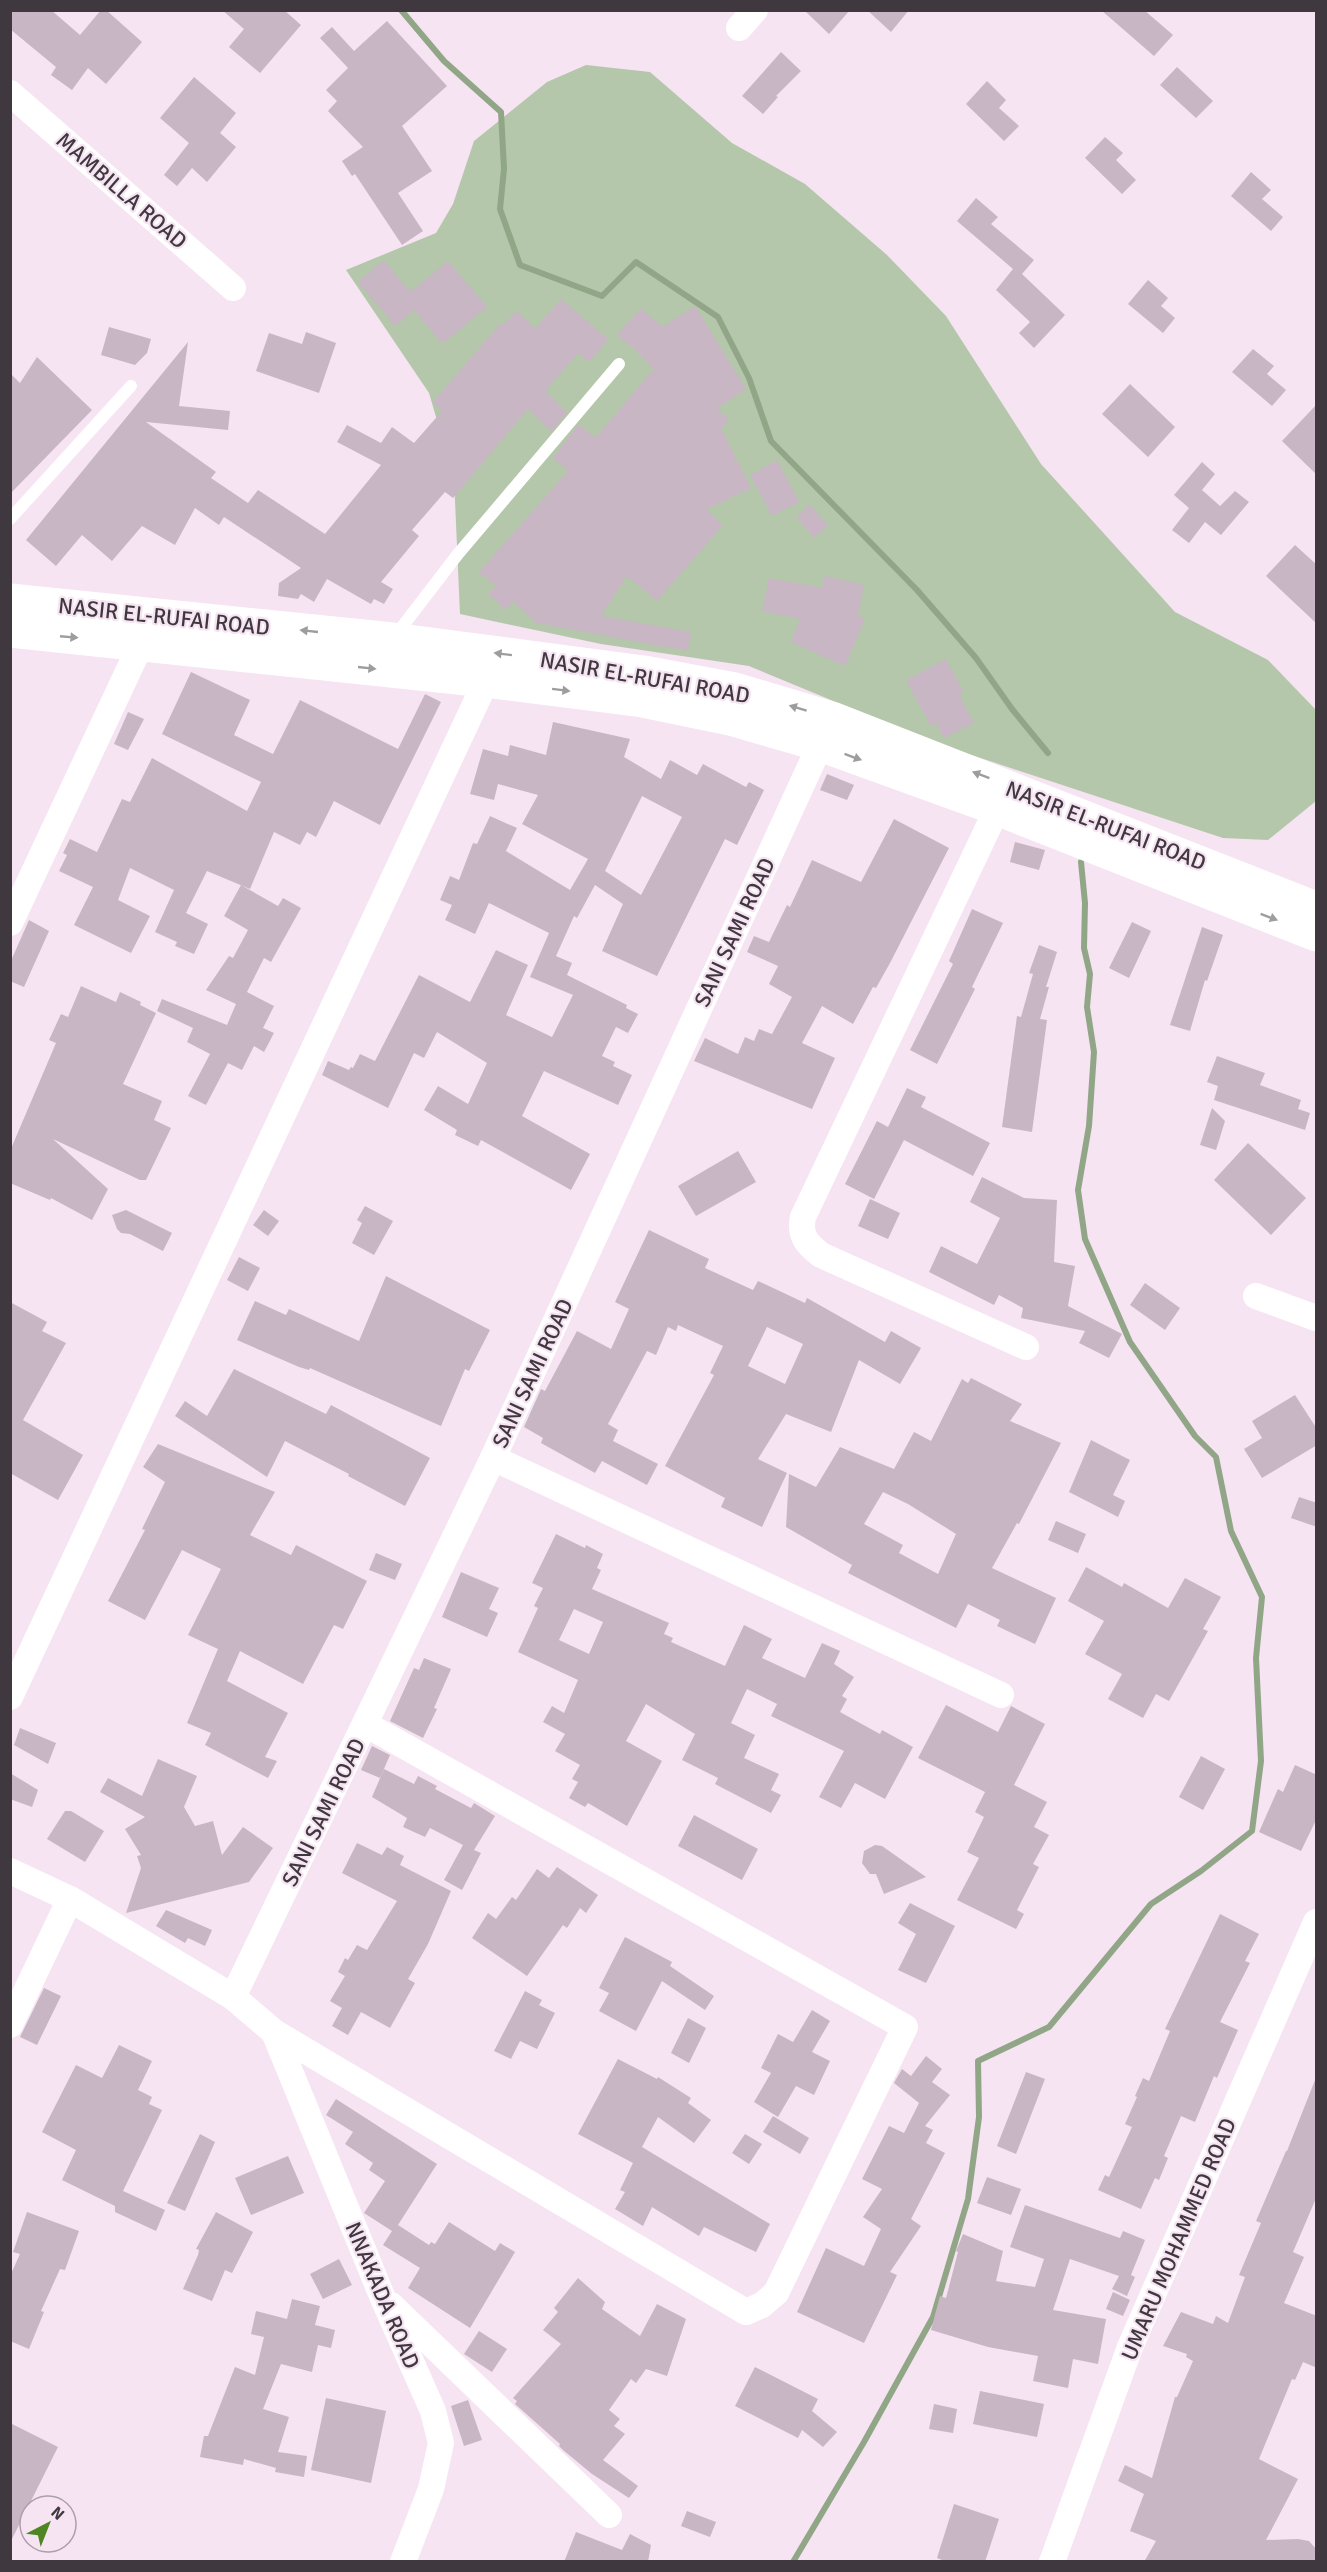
<svg xmlns="http://www.w3.org/2000/svg" width="1327" height="2572" font-family="Signika,sans-serif">
<rect width="100%" height="100%" fill="#f6e4f3"/>
<!-- green -->
<path fill="#b4c7ab" d="M586,65L650,72L732,143L805,184L887,255L946,316L1041,464L1175,612L1268,660L1316,710V801L1268,840L1223,838L935,743L749,666L601,644L460,614L454,478L429,393L346,270L436,233L453,204L474,141L547,82Z"/>
<g fill="none" stroke-linecap="round" stroke-linejoin="round">
<!-- stream -->
<g stroke="#91a686" stroke-width="6">
<path d="M401,10L444,61L501,112L504,169L500,209L520,265L602,296L636,262L718,317L749,378L771,441L917,590L976,658L1012,709L1048,753"/>
<path d="M793,2562L864,2442L933,2317L968,2199L979,2117L978,2061L1049,2027L1151,1904L1201,1871L1252,1831L1261,1761L1256,1658L1262,1597L1231,1531L1216,1457L1195,1436L1130,1342L1085,1239L1078,1190L1089,1126L1094,1052L1087,1007L1090,974L1084,948L1085,903L1081,862"/>
</g>
</g>
<!-- building -->
<g fill="#c8b6c5" fill-rule="evenodd">
<path d="M10,10H51L80,35L101,10H106L142,42L106,84L88,68L72,90L51,75L56,67L10,29Z"/>
<path d="M222,10H284L301,25L260,73L229,47L244,29Z"/>
<path d="M804,10H850L829,34Z"/>
<path d="M867,10H909L891,32Z"/>
<path d="M1101,10H1144L1173,35L1154,56Z"/>
<path d="M387,21L447,86L402,126L432,171L398,193L423,231L402,245L355,174L352,176L342,161L363,147L328,111L337,101L326,90L348,68L320,38L332,27L354,51Z"/>
<path d="M781,52L801,71L776,96L778,97L763,114L742,96Z"/>
<path d="M1177,67L1213,101L1196,118L1160,85Z"/>
<path d="M194,77L236,113L220,133L236,147L207,182L192,168L177,186L164,175L189,143L160,118Z"/>
<path d="M987,81L1006,100L999,108L1019,126L1004,141L966,104Z"/>
<path d="M1105,137L1123,153L1116,160L1136,180L1122,194L1085,158Z"/>
<path d="M1251,172L1271,190L1262,199L1283,217L1271,231L1231,196Z"/>
<path d="M976,198L998,217L991,224L1034,260L1022,274L1065,315L1034,348L1019,333L1030,322L996,290L1013,269L957,221Z"/>
<path d="M384,260L410,292L448,261L487,307L442,344L414,310L395,326L358,282Z"/>
<path d="M1148,280L1168,298L1161,306L1175,318L1163,333L1128,304Z"/>
<path d="M561,299L608,339L589,362L578,353L545,391L567,413L551,431L528,409L453,498L445,492L412,530L419,536L381,582L393,589L384,604L374,599L371,604L327,579L314,602L301,594L298,599L278,596L279,583L301,568L224,517L219,525L195,508L175,545L142,526L112,561L82,535L56,566L26,540L188,342L179,406L230,411L228,430L146,422L216,472L211,478L248,503L258,490L325,534L381,465L337,442L347,425L381,443L392,427L414,443L442,411L433,402L500,324L502,326L517,311L535,329Z"/>
<path d="M695,306L746,389L717,408L729,421L721,428L751,488L706,510L723,525L657,601L627,576L601,616L691,632L688,651L537,623L513,602L505,610L488,594L496,586L479,572L568,471L553,458L579,424L595,438L654,369L631,345L630,346L617,335L641,308L662,327Z"/>
<path d="M109,327L151,339L147,353L135,365L101,355Z"/>
<path d="M306,332L336,343L319,393L256,371L269,333L302,344Z"/>
<path d="M1253,349L1274,366L1267,374L1286,390L1272,406L1232,372Z"/>
<path d="M37,357L92,410L10,494V373L20,383Z"/>
<path d="M1130,384L1175,427L1148,457L1102,414Z"/>
<path d="M1317,404V475L1282,441Z"/>
<path d="M777,460L799,502L772,516L750,475Z"/>
<path d="M1202,462L1215,474L1202,490L1220,506L1235,491L1249,502L1221,535L1205,522L1189,543L1172,530L1189,508L1174,495Z"/>
<path d="M810,505L828,526L814,538L796,517Z"/>
<path d="M1295,545L1317,565V624L1266,576Z"/>
<path d="M824,576L864,585L858,616L865,619L845,666L791,642L800,619L762,611L769,578L822,588Z"/>
<path d="M946,659L964,693L959,695L974,723L944,738L936,723L931,726L906,680Z"/>
<path d="M191,672L250,700L234,735L273,754L300,700L398,749L425,694L441,702L380,825L334,801L316,837L307,832L300,845L274,832L250,889L207,871L186,913L208,924L194,954L175,946L177,942L155,932L174,890L130,868L118,900L150,916L131,953L74,925L93,887L59,871L67,855L63,853L70,839L97,852L122,799L130,802L152,758L247,811L261,782L162,734Z"/>
<path d="M128,712L144,719L128,750L114,744Z"/>
<path d="M553,722L630,739L624,757L661,779L670,760L697,775L703,764L746,787L749,782L764,790L737,845L725,839L657,976L602,951L623,904L595,885L577,918L574,916L556,956L572,963L567,975L627,1005L626,1008L638,1014L628,1033L616,1027L602,1056L615,1062L613,1066L632,1075L618,1105L544,1071L522,1116L590,1154L571,1190L481,1140L478,1146L455,1135L457,1130L424,1110L438,1086L468,1104L487,1063L437,1032L424,1058L414,1053L388,1108L322,1075L328,1061L349,1070L351,1067L353,1068L360,1054L375,1061L419,975L470,1002L496,950L528,965L506,1015L552,1037L573,995L530,977L549,933L489,903L475,934L445,920L452,905L440,900L450,876L459,880L473,843L477,844L490,816L517,828L506,851L570,890L588,859L522,824L538,795L498,784L494,800L470,794L483,749L508,756L510,745L546,755ZM642,796L682,817L641,895L605,871Z"/>
<path d="M827,774L854,785L847,800L820,790Z"/>
<path d="M894,819L949,848L890,963L876,988L873,987L853,1024L822,1006L802,1043L835,1058L812,1109L694,1061L705,1038L738,1054L745,1037L754,1041L759,1029L772,1034L792,997L769,984L778,966L747,952L754,936L769,942L787,905L790,907L812,860L861,882Z"/>
<path d="M1015,842L1045,850L1039,870L1010,862Z"/>
<path d="M241,885L278,906L283,898L301,908L271,962L264,958L247,992L274,1006L263,1028L274,1033L264,1052L254,1046L242,1070L228,1063L206,1105L188,1096L210,1054L187,1042L193,1028L157,1011L162,999L227,1025L236,1004L206,990L229,956L233,958L248,930L224,916Z"/>
<path d="M972,909L1003,923L972,987L975,989L937,1064L910,1050L953,964L949,961Z"/>
<path d="M29,920L49,931L24,987L10,981V963Z"/>
<path d="M1132,922L1151,931L1129,978L1109,968Z"/>
<path d="M1202,927L1223,935L1207,981L1205,980L1190,1031L1170,1025Z"/>
<path d="M1039,945L1057,952L1046,987H1049L1040,1019L1047,1020L1032,1132L1002,1127L1017,1016L1021,1017L1033,974L1029,973Z"/>
<path d="M81,986L116,1002L120,992L141,1002L140,1005L156,1013L123,1084L162,1101L154,1120L171,1128L146,1180H140L53,1139L108,1189L92,1220L51,1198L50,1200L10,1183V1151L56,1043L49,1040L61,1014L68,1017Z"/>
<path d="M1217,1056L1265,1073L1260,1085L1301,1100L1298,1109L1310,1113L1305,1130L1214,1100L1218,1086L1207,1082Z"/>
<path d="M907,1088L926,1097L921,1107L990,1143L973,1176L904,1140L874,1199L845,1184L877,1121L888,1127Z"/>
<path d="M1212,1108L1225,1121L1216,1150L1200,1145Z"/>
<path d="M1248,1143L1306,1198L1271,1235L1214,1180Z"/>
<path d="M738,1151L756,1182L696,1216L678,1186Z"/>
<path d="M982,1177L1024,1198L1057,1200L1054,1262L1075,1266L1068,1306L1122,1334L1109,1358L1079,1343L1085,1331L1021,1318L1023,1308L999,1295L994,1305L929,1272L941,1246L977,1264L1000,1218L970,1202Z"/>
<path d="M870,1199L900,1213L888,1239L858,1226Z"/>
<path d="M365,1206L393,1221L374,1255L352,1243L362,1223L357,1220Z"/>
<path d="M126,1210L172,1233L163,1251L130,1234L121,1233L117,1229L112,1215Z"/>
<path d="M264,1210L279,1221L268,1236L253,1225Z"/>
<path d="M649,1230L709,1259L705,1268L753,1290L758,1281L805,1303L807,1298L885,1342L891,1331L921,1348L900,1384L859,1360L831,1432L786,1414L758,1459L787,1473L762,1527L721,1507L725,1498L665,1466L714,1375L710,1373L723,1346L678,1325L676,1331L668,1327L656,1355L647,1351L608,1424L618,1430L613,1441L658,1464L647,1485L602,1461L595,1473L541,1443L543,1438L524,1427L541,1389L545,1391L577,1331L611,1349L629,1309L615,1302ZM767,1327L803,1344L785,1384L748,1366Z"/>
<path d="M239,1257L260,1268L248,1291L227,1280Z"/>
<path d="M386,1276L490,1330L469,1371L465,1369L441,1426L310,1368L309,1370L299,1367L237,1340L255,1301L286,1315L289,1309L359,1341Z"/>
<path d="M1145,1283L1180,1308L1165,1330L1130,1305Z"/>
<path d="M10,1302L47,1322L42,1331L66,1343L23,1420L83,1455L58,1500L10,1473Z"/>
<path d="M234,1369L326,1414L331,1405L430,1458L405,1506L348,1476L349,1474L285,1441L267,1477L175,1416L185,1401L207,1416Z"/>
<path d="M971,1378L1022,1404L1010,1421L1061,1443L1019,1524L1017,1523L992,1568L1056,1598L1035,1644L997,1626L1000,1620L968,1604L956,1628L848,1573L852,1565L786,1527L789,1474L816,1487L840,1447L894,1469L914,1432L931,1441L962,1379L968,1383ZM883,1492L908,1504L956,1534L938,1574L899,1553L903,1545L864,1524Z"/>
<path d="M1295,1395L1317,1429V1445L1262,1478L1244,1449L1262,1438L1252,1421Z"/>
<path d="M1091,1440L1130,1460L1113,1495L1125,1501L1118,1517L1069,1492Z"/>
<path d="M158,1444L275,1492L250,1535L291,1555L296,1545L367,1581L343,1629L334,1625L303,1684L240,1651L227,1681L288,1713L265,1757L277,1761L268,1778L205,1745L211,1733L187,1723L218,1649L188,1635L221,1569L182,1550L145,1620L108,1601L145,1530L142,1529L165,1482L143,1467Z"/>
<path d="M1299,1497L1317,1503V1527L1291,1518Z"/>
<path d="M1056,1521L1086,1534L1078,1553L1048,1540Z"/>
<path d="M556,1534L585,1548L586,1545L603,1554L597,1568L601,1570L592,1589L669,1623L664,1634L673,1638L671,1642L725,1666L744,1625L772,1639L762,1658L805,1678L822,1643L840,1651L834,1664L854,1677L842,1696L847,1699L840,1712L880,1734L882,1730L913,1747L885,1799L855,1783L841,1808L819,1797L844,1751L771,1716L777,1704L747,1689L731,1723L755,1735L744,1758L779,1774L771,1790L781,1795L771,1813L715,1784L718,1778L682,1760L695,1734L646,1704L626,1741L662,1761L627,1826L588,1803L585,1807L569,1798L578,1782L572,1779L580,1765L555,1751L565,1734L543,1722L552,1706L564,1713L578,1680L518,1652L538,1608L534,1606L543,1588L532,1583ZM574,1609L603,1622L589,1654L559,1640Z"/>
<path d="M376,1553L402,1564L395,1580L369,1570Z"/>
<path d="M1086,1567L1122,1587L1124,1583L1168,1608L1185,1578L1221,1597L1203,1629L1208,1631L1169,1701L1156,1694L1143,1718L1108,1699L1122,1674L1085,1654L1104,1621L1068,1601Z"/>
<path d="M461,1572L499,1588L489,1609L498,1613L487,1637L442,1617Z"/>
<path d="M424,1658L451,1669L434,1708L437,1709L423,1738L390,1721L414,1668L419,1670Z"/>
<path d="M946,1705L998,1732L1011,1706L1045,1724L1014,1785L1047,1802L1034,1827L1049,1835L1033,1864L1039,1867L1017,1910L1024,1914L1016,1929L957,1900L979,1858L967,1852L984,1817L975,1812L985,1792L918,1758Z"/>
<path d="M20,1728L56,1743L48,1764L14,1745Z"/>
<path d="M372,1746L390,1755L380,1778L361,1770Z"/>
<path d="M1201,1756L1225,1769L1203,1810L1179,1797Z"/>
<path d="M158,1759L197,1776L184,1807L195,1826L213,1821L222,1855L243,1827L273,1848L249,1882L126,1913L141,1868L137,1856L141,1855L125,1829L145,1817L100,1792L108,1778L142,1796Z"/>
<path d="M1295,1765L1317,1775V1818L1301,1851L1259,1832L1278,1789L1283,1792Z"/>
<path d="M384,1769L414,1784L418,1776L437,1786L435,1789L471,1808L474,1803L495,1816L474,1850L481,1853L462,1890L444,1880L463,1845L430,1828L425,1837L403,1827L407,1818L372,1797Z"/>
<path d="M10,1773L38,1790L32,1807L10,1799Z"/>
<path d="M65,1811H71L104,1831L85,1862L47,1839Z"/>
<path d="M694,1815L758,1849L742,1880L678,1846Z"/>
<path d="M357,1843L382,1855L387,1847L404,1856L400,1865L451,1891L428,1944L408,1979L415,1983L390,2028L361,2012L348,2035L332,2026L342,2008L330,2001L345,1976L338,1972L345,1958L348,1960L357,1945L367,1950L397,1901L342,1873Z"/>
<path d="M875,1845L882,1846L926,1877L884,1894L876,1874H870L862,1863L864,1851Z"/>
<path d="M557,1867L598,1895L586,1913L580,1908L567,1928L563,1925L527,1976L472,1938L488,1913L496,1919L512,1897L516,1900L537,1869L549,1878Z"/>
<path d="M910,1903L955,1926L926,1983L898,1970L916,1934L898,1923Z"/>
<path d="M166,1910L212,1930L205,1946L188,1938L185,1943L156,1926Z"/>
<path d="M1220,1914L1259,1934L1245,1961L1250,1963L1220,2022L1238,2030L1217,2078L1214,2076L1195,2122L1181,2116L1164,2156L1168,2158L1159,2180L1155,2178L1141,2209L1098,2190L1105,2175L1109,2177L1132,2127L1125,2124L1137,2097L1135,2096L1143,2078L1149,2081L1170,2031L1165,2029Z"/>
<path d="M625,1937L672,1962L670,1966L714,1996L705,2010L662,1981L636,2031L599,2011L609,1993L599,1988Z"/>
<path d="M44,1988L61,1996L37,2045L20,2037Z"/>
<path d="M525,1991L542,2000L539,2005L555,2013L537,2049L520,2041L511,2059L494,2051Z"/>
<path d="M812,2010L830,2021L812,2052L830,2061L814,2095L796,2086L778,2117L754,2102L771,2073L761,2068L778,2034L793,2042Z"/>
<path d="M688,2018L706,2028L689,2063L671,2053Z"/>
<path d="M119,2045L152,2061L138,2090L152,2097L149,2104L162,2110L123,2191L165,2210L156,2231L115,2212V2206L62,2180L76,2150L42,2132L76,2065L102,2078Z"/>
<path d="M926,2056L942,2069L932,2082L950,2095L925,2126L933,2130L926,2143L945,2153L911,2219L921,2226L890,2272L897,2275L864,2343L797,2312L826,2248L864,2266L881,2229L863,2217L882,2189L862,2179L889,2126L904,2133L919,2103L894,2083L902,2069L911,2076Z"/>
<path d="M618,2059L657,2079L658,2077L691,2098L688,2103L711,2120L694,2143L658,2117L642,2147L770,2224L756,2252L704,2227L699,2236L652,2207L643,2226L615,2209L625,2192L620,2190L633,2163L578,2134Z"/>
<path d="M1026,2072L1045,2079L1016,2154L997,2146Z"/>
<path d="M1315,2080L1317,2196L1293,2252L1304,2257L1284,2303L1317,2316V2368L1303,2362L1295,2380L1292,2379L1259,2459L1298,2479L1266,2540L1298,2539L1309,2541L1317,2550V2562H1144L1156,2541L1130,2531L1144,2494L1118,2481L1125,2465L1152,2478L1175,2397H1177L1193,2361L1186,2357L1187,2354L1163,2346L1181,2312L1213,2324L1216,2316L1228,2323L1245,2277L1239,2275L1261,2223L1256,2221L1286,2151H1287Z"/>
<path d="M336,2099L437,2164L398,2225L429,2245L431,2242L435,2244L449,2222L495,2251L500,2243L515,2252L470,2328L408,2288L420,2268L383,2245L392,2231L364,2213L385,2181L369,2170L373,2163L345,2144L353,2132L326,2115Z"/>
<path d="M773,2116L809,2138L800,2154L763,2132Z"/>
<path d="M200,2134L215,2142L185,2211L167,2203Z"/>
<path d="M745,2134L762,2144L749,2164L732,2153Z"/>
<path d="M288,2156L304,2193L251,2215L235,2178Z"/>
<path d="M987,2177L1021,2189L1011,2215L977,2203Z"/>
<path d="M1025,2205L1120,2238L1123,2231L1145,2240L1131,2275L1135,2277L1127,2296L1112,2289L1119,2276L1070,2259L1053,2310L1106,2319L1098,2364L1073,2359L1068,2388L1033,2381L1038,2356L988,2347L931,2330L940,2296L946,2298L958,2252L956,2251L963,2234L1003,2251L996,2281L1035,2287L1044,2259L1010,2247Z"/>
<path d="M27,2212L79,2231L65,2270L60,2269L41,2311L44,2312L29,2349L10,2341V2276L20,2254L13,2252Z"/>
<path d="M216,2212L253,2232L232,2273L225,2270L212,2301L183,2289L198,2255L199,2250L196,2249Z"/>
<path d="M339,2259L352,2285L323,2299L310,2274Z"/>
<path d="M578,2278L605,2302L602,2309L640,2336L657,2304L686,2319L667,2376L646,2369L636,2383L631,2379L609,2410L620,2419L614,2426L625,2434L603,2460L638,2486L629,2498L592,2474L563,2450L559,2446L560,2444L515,2404L517,2401L513,2398L561,2344L543,2330L558,2312L554,2308Z"/>
<path d="M1113,2292L1130,2300L1123,2316L1106,2309Z"/>
<path d="M292,2299L320,2306L315,2325L335,2330L331,2348L318,2345L312,2372L281,2364L263,2409L289,2417L278,2452L307,2456L304,2477L275,2472L276,2468L244,2459L243,2465L200,2457L204,2436H208L235,2367L255,2375L264,2337L251,2334L256,2311L287,2319Z"/>
<path d="M479,2331L507,2349L492,2372L464,2354Z"/>
<path d="M755,2367L818,2399L812,2411L837,2432L823,2447L802,2430L798,2438L735,2406Z"/>
<path d="M980,2391L1044,2404L1037,2437L973,2424Z"/>
<path d="M326,2398L386,2411L371,2483L311,2470Z"/>
<path d="M468,2400L482,2440L464,2446L451,2406Z"/>
<path d="M934,2404L957,2409L953,2433L929,2429Z"/>
<path d="M10,2423L58,2447L10,2543Z"/>
<path d="M954,2504L999,2519L985,2562H947L937,2558Z"/>
<path d="M687,2511L716,2522L710,2537L681,2526Z"/>
<path d="M576,2532L622,2550L630,2534L651,2545L648,2562H564Z"/>
</g>
<g fill="none" stroke-linecap="round" stroke-linejoin="round">
<!-- service -->
<g stroke="#fff" stroke-width="12">
<path d="M10,519L131,386"/>
<path d="M395,636L458,554L619,364"/>
</g>
<!-- minor -->
<g stroke="#fff" stroke-width="26">
<path d="M739,28L755,10"/>
<path d="M10,93L233,288"/>
<path d="M997,809L803,1217C799,1236 807,1244 821,1255L1026,1347"/>
<path d="M10,923L141,644"/>
<path d="M1256,1296L1316,1318"/>
<path d="M493,1458L1001,1695"/>
<path d="M10,1697L486,681"/>
<path d="M10,1871L70,1899L233,1997L274,2032L746,2312L762,2305L776,2293L905,2027L365,1724"/>
<path d="M233,1997L493,1458L820,745"/>
<path d="M10,2025L70,1899"/>
<path d="M274,2032L382,2296L433,2411L441,2443L431,2489L403,2562"/>
<path d="M391,2305L609,2515"/>
<path d="M1052,2562L1130,2347L1316,1922"/>
</g>
<!-- secondary -->
<g stroke="#fff" stroke-width="33">
<path d="M10,600L393,639L644,672L735,689L835,719L1316,908"/>
<path d="M10,631L486,681L643,701L730,719L820,745L997,809L1316,935"/>
</g>
</g>
<!-- one-way arrows -->
<defs><path id="oneway-solid" d="M-6-.8H1V-3.2L6.5 0L1 3.2V.8H-6Z" transform="scale(1.5)"/></defs>
<g fill="#9f9c9e">
<use href="#oneway-solid" transform="translate(309 631) rotate(-174)"/>
<use href="#oneway-solid" transform="translate(69 637) rotate(5)"/>
<use href="#oneway-solid" transform="translate(503 654) rotate(-173)"/>
<use href="#oneway-solid" transform="translate(367 668) rotate(6)"/>
<use href="#oneway-solid" transform="translate(561 690) rotate(7)"/>
<use href="#oneway-solid" transform="translate(798 708) rotate(-163)"/>
<use href="#oneway-solid" transform="translate(853 757) rotate(20)"/>
<use href="#oneway-solid" transform="translate(981 775) rotate(-159)"/>
<use href="#oneway-solid" transform="translate(1269 917) rotate(21)"/>
</g>
<g text-anchor="middle" stroke-width="4.5" stroke-linejoin="round" paint-order="stroke">
<!-- street labels -->
<g font-size="22" fill="#3f383e" stroke="#f6e4f3">
<text transform="translate(122 190) rotate(41)" y="8">MAMBILLA ROAD</text>
<text transform="translate(164 616) rotate(6)" y="8">NASIR EL-RUFAI ROAD</text>
<text transform="translate(645 677) rotate(10)" y="8">NASIR EL-RUFAI ROAD</text>
<text transform="translate(1106 825) rotate(21)" y="8">NASIR EL-RUFAI ROAD</text>
<text transform="translate(734 932) rotate(-65)" y="8">SANI SAMI ROAD</text>
<text transform="translate(532 1373) rotate(-65)" y="8">SANI SAMI ROAD</text>
<text transform="translate(323 1812) rotate(-64)" y="8">SANI SAMI ROAD</text>
<text transform="translate(1178 2239) rotate(-67)" y="8">UMARU MOHAMMED ROAD</text>
<text transform="translate(383 2295) rotate(67)" y="8">NNAKADA ROAD</text>
</g>
</g>
<!-- border -->
<rect width="1327" height="2572" fill="none" stroke="#3f383e" stroke-width="24"/>
<!-- north arrow -->
<g transform="translate(48 2524) rotate(42)"><circle r="28" fill="#f6e4f3" stroke="#ad9fab" stroke-width="1.5"/>
<path d="M0-4.5L10 22L0 15L-10 22Z" fill="#4d8622"/>
<text y="-9" font-size="16" font-weight="bold" text-anchor="middle" fill="#3f383e">N</text>
</g>
</svg>
